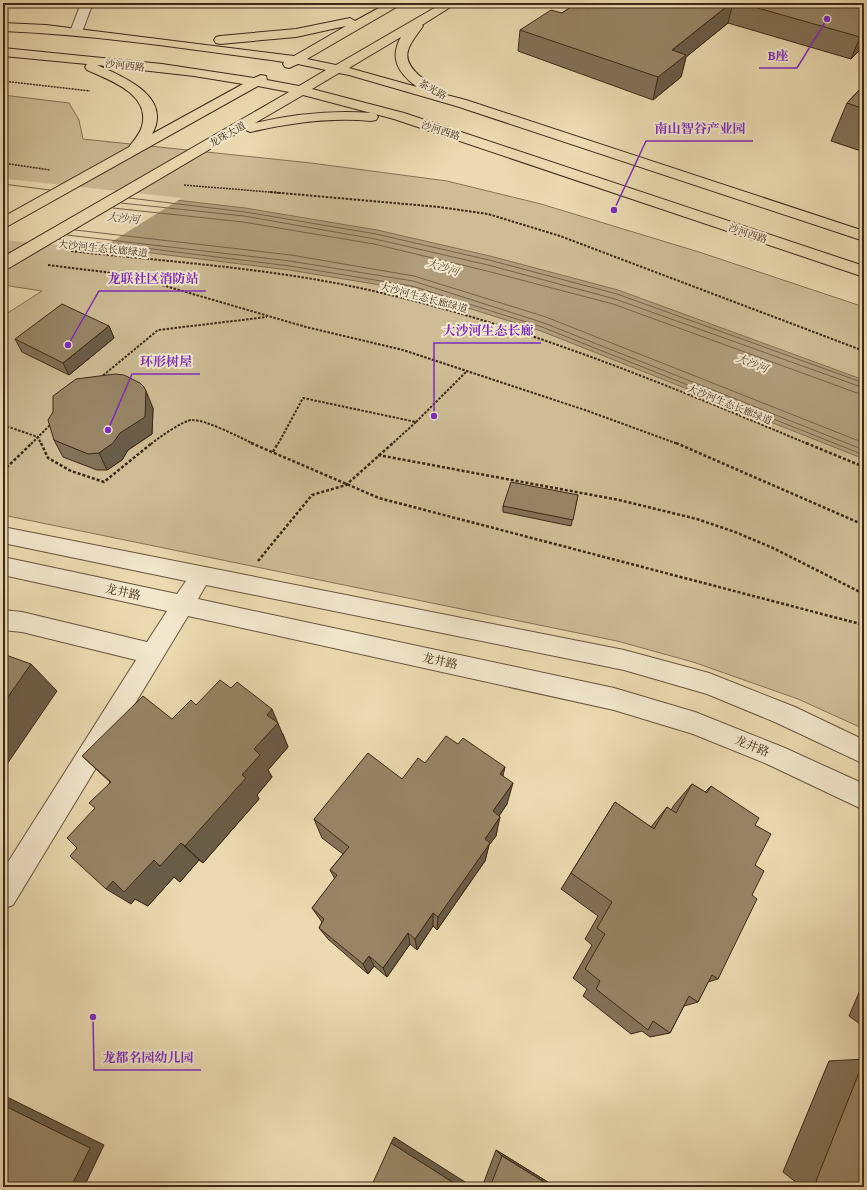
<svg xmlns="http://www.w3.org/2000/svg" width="867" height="1190" font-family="Alegreya,'Noto Serif SC',serif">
<rect width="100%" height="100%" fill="#ebdab1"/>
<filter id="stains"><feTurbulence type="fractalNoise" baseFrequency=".005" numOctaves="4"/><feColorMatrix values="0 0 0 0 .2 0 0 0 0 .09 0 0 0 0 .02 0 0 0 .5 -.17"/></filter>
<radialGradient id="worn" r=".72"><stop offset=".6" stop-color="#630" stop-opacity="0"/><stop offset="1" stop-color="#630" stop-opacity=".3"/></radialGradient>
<!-- green -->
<path fill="#cdbc96" stroke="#857255" d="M3,95L69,103L79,120L83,139L311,163L447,181L541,204L699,252L864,307V729L798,699L693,662L617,641L3,515V316L42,291L3,285Z"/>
<!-- water -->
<path fill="#b09d7c" stroke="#826e52" d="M3,180L245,208L377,230L490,256L618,290L864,380V459L541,331L411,290L289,270L111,248L3,238Z"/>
<!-- pier -->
<path fill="#ebdab1" d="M7,179L182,198L100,249L3,240V181Z"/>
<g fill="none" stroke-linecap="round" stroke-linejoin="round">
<!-- shore -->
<g stroke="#766248" stroke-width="1">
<path d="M3,184L50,190"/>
<path d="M129,198L245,212L376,234L489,260L617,294L864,383"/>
<path d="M121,203L244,216L375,239L488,265L615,299L864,388"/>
<path d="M113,208L243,222L374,244L487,271L613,304L857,393L864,394"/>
<path d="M75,230L291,255L414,276L546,317L864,443"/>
<path d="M67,235L290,261L413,281L544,323L864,450"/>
<path d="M59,240L112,244L290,266L412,286L542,327L864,455"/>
</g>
<defs>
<g id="minor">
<path d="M81,3H93L82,32L80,35H72L70,32Z"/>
<path d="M3,527L624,650L709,673L795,707L864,740V764L777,723L707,694L624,670L206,585L198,599L614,688L695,712L785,748L864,784V810L767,764L693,734L614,710L188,616L13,905L3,909V870L136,660L22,632L3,630V610L22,612L147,642L167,611L3,575V557L177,594L186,581L3,543Z"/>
</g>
<path id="major" d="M388,3H402L400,5L307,59L336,65L443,3H457L422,25L423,26C409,46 397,57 421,77C426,81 433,84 437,89L435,92L466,100L864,231V241L456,106L349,75L339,73L312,89L404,113L864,266V277L394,119L303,95L255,123C294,114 332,110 371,113L376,114L378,117L376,120L371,121C330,117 290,123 250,132L244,129L9,268L3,269V257L289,92L258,86L8,226L3,228V217L129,147C134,140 140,134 142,126C151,94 109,80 87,70L85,67L87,64L3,56V48L162,64L254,78L261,75L266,76L267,80L299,86L326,70L298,64L289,68L285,67L283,64L284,62C191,49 96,35 3,31V23L46,25L294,56L346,26L296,37L220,44L216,43L214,40L216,37L220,36L296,29L350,18L355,21ZM401,37C389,58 398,73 417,87L349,68ZM97,65L194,76L243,84L152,134C173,97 124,77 97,65Z"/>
</defs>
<!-- minor casing -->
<use href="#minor" stroke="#68543b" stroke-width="2"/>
<!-- major casing -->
<use href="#major" stroke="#3d2814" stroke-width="2"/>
<!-- path-far2 -->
<g stroke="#3d2814" stroke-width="1.5" stroke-dasharray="2 1" stroke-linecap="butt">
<path d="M3,81L90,91"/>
<path d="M3,163L50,170"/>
<path d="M184,185L281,193"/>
</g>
<!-- path-far1 -->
<g stroke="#3d2814" stroke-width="2" stroke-dasharray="2.5 1.5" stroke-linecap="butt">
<path d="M270,192L439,207L488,214L560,236L864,351"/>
<path d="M71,251C170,262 271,268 369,290C521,324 665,384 808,444"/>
<path d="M48,265L105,272L138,278L306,327L403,350L585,410L678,444"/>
<path d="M100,378L158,330L267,317"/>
<path d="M416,422L467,371"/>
<path d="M3,425L38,437L41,444"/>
<path d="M31,444L51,424"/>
<path d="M151,444C158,438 184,420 192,420C207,420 239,437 254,444"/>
<path d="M278,444L303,398L416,422L392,444"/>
</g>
<!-- path -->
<g stroke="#3d2814" stroke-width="2.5" stroke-dasharray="3 2" stroke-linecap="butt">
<path d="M41,443L48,458L71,471L104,482L152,443"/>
<path d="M251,443L379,498L864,625"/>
<path d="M676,443L864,525"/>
<path d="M806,443L864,467"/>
<path d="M273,452L278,443"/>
<path d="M378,455L619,500L697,519L735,532L773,548L864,594"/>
<path d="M3,471L32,443"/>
<path d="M258,561L312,495L346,485L393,443"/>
</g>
<!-- minor -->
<use href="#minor" fill="#f2e7cc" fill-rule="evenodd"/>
<!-- major -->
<use href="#major" fill="#ebdab1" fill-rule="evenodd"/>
</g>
<!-- wall -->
<g fill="#827258" stroke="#3d2814">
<path d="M577,3H864V46L851,59L728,23L686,57L681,77L653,100L518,51L520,30L562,13Z"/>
<path d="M864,85V152L831,141L847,103Z"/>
<path d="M109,326L114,338L69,375L22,352L15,339Z"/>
<path d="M153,408L152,434L128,450L122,460L107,470H97L63,457L54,440L53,412Z"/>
<path d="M578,495L571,526L503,512V506Z"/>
<path d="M196,705L283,734L288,747L268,770L272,777L257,795L259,799L203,863L199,860L180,882L174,877L148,906L135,899L131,904L77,848L95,808L110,782L82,756L172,719Z"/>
<path d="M425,763L503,776L507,804L499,816L496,836L489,845L485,861L437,930L433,926L417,950L410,944L387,977L374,966L368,974L328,939L319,928L322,922L312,908L335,879L330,870L343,854L322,838L314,819L402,779Z"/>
<path d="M692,784L705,792L711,786L755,825V865L752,895L718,979L708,982L698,1002L684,1006L670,1033L650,1037L642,1031L631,1034L583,996L587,989L573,978L592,945L585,939L598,916L561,889L615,802L651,827L667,807L671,810L674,805Z"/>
<path d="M864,981V1027L849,1016Z"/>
<path d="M864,1059V1187H802L783,1172L829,1061Z"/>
<path d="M496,1150L551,1184L555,1187H482Z"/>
</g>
<!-- shaded-wall -->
<g fill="#6a5d47" stroke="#3d2814">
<path d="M731,3H733L728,23L686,57L681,77L653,100L658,77L672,50Z"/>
<path d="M864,34V46L851,59L860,37Z"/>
<path d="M109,326L114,338L69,375L63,363Z"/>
<path d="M146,391L153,408L152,434L128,450L122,460L107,470L99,453Z"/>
<path d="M31,664L57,691L3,770V704Z"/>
<path d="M272,709L288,747L268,770L272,777L257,795L259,799L203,863L185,846L242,775L254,749L267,715Z"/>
<path d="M505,767L500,789V774Z"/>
<path d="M513,783L507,804L488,831L493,811Z"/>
<path d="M500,817L496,836L489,845L485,861L437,930L438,917L485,839Z"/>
<path d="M181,843L199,860L180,882L174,877L148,906L135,899L131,904L106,889L113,881L154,860Z"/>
<path d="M433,913V926L417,950L415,939Z"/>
<path d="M408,933L410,944L387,977L383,968Z"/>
<path d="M369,956L374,966L368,974L363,964Z"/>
<path d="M3,1095L104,1145L84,1187H71L3,1105Z"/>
<path d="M394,1137L473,1187H460L391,1143Z"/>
<path d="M496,1150L551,1184L555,1187H552L502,1156Z"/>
</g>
<!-- building -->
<g fill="#978566" stroke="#3d2814">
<path d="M577,3H731L672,50L686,55L658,77L520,30L551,10L562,13Z"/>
<path d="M740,3H864V34L860,37Z"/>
<path d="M864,85V109L847,103Z"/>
<path d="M62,304L109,326L63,363L15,339Z"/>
<path d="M115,374L124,375L140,383L144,387L146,391L145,417L120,433L113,443L99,453L88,454L54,440L48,420L53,412V396L76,379Z"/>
<path d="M511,482L578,495L573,520L503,506Z"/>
<path d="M3,654L31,664L3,704Z"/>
<path d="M220,680L231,688L237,682L272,709L267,715L278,723L254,749L260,755L242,775L246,778L185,846L181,843L160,866L154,860L124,892L113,881L106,889L70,856L77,848L67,838L95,808L89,803L111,782L82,756L143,696L172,719L191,700L196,705Z"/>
<path d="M446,736L458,744L463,738L505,767L500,774L513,783L493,811L500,817L485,839L490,843L438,917L433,913L415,939L408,933L383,968L369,956L363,964L319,928L324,919L312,908L337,875L330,870L349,847L314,819L368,753L402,779L418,758L425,763Z"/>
<path d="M692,784L707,793L711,786L759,818L755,825L771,834L755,865L764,871L752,895L757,899L718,979L712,975L698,1002L689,996L670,1033L653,1021L648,1030L596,989L600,981L585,969L605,934L597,928L612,902L571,873L615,802L654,829L667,807L676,813Z"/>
<path d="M864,1060V1187H824L816,1181Z"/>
<path d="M3,1105L90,1148L71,1187H3Z"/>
<path d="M391,1143L460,1187H371Z"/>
<path d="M502,1156L552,1187H490Z"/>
</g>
<g text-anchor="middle" stroke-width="4" stroke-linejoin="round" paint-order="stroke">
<!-- far-street labels -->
<g font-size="10" fill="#3d2814" stroke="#f2e7cc">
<text transform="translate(125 65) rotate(6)" y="4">沙河西路</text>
<text transform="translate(433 89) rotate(29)" y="4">茶光路</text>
<text transform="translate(441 130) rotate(18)" y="4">沙河西路</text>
<text transform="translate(227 134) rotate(-30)" y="4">龙珠大道</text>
<text transform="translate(748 233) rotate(19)" y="4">沙河西路</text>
<text transform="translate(103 248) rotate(6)" y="4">大沙河生态长廊绿道</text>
<text transform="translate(424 297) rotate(15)" y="4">大沙河生态长廊绿道</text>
<text transform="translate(730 404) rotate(22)" y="4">大沙河生态长廊绿道</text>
</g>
<!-- far-water labels -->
<g font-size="11" font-style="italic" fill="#604b33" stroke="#f2e7cc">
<text transform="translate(123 218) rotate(6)" y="4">大沙河</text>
<text transform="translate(443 267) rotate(17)" y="4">大沙河</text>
<text transform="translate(752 363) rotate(21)" y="4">大沙河</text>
</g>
<!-- street labels -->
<g font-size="12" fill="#3d2814" stroke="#f2e7cc">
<text transform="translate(123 592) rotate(12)" y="4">龙井路</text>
<text transform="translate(440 661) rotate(12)" y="4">龙井路</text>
<text transform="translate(752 746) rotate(22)" y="4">龙井路</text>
</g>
</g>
<!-- callouts -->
<path fill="none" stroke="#7b2cbf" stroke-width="1.5" d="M827 19L797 68H759M614 210L646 141H753M68 345L99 291H206M434 416L434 343H541M108 430L132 374H200M93 1017L94 1070H201"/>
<g fill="#7b2cbf" stroke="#f2e7cc" stroke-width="1.5">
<circle cx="827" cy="19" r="4"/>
<circle cx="614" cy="210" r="4"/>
<circle cx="68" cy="345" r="4"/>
<circle cx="434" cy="416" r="4"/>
<circle cx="108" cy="430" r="4"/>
<circle cx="93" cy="1017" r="4"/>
</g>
<g font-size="13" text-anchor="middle" font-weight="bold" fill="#7b2cbf" stroke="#f2e7cc" stroke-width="4" stroke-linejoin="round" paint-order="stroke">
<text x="778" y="60">B座</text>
<text x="700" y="133">南山智谷产业园</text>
<text x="153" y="283">龙联社区消防站</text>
<text x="488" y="335">大沙河生态长廊</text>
<text x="166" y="366">环形树屋</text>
<text x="148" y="1062">龙都名园幼儿园</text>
</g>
<!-- margin -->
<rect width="867" height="1190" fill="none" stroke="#ebdab1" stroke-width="16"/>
<rect x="4" y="4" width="859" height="1182" fill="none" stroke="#3d2814" stroke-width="2"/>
<rect x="8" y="8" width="851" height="1174" fill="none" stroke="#3d2814"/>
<rect width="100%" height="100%" filter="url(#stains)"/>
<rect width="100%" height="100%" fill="url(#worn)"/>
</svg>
